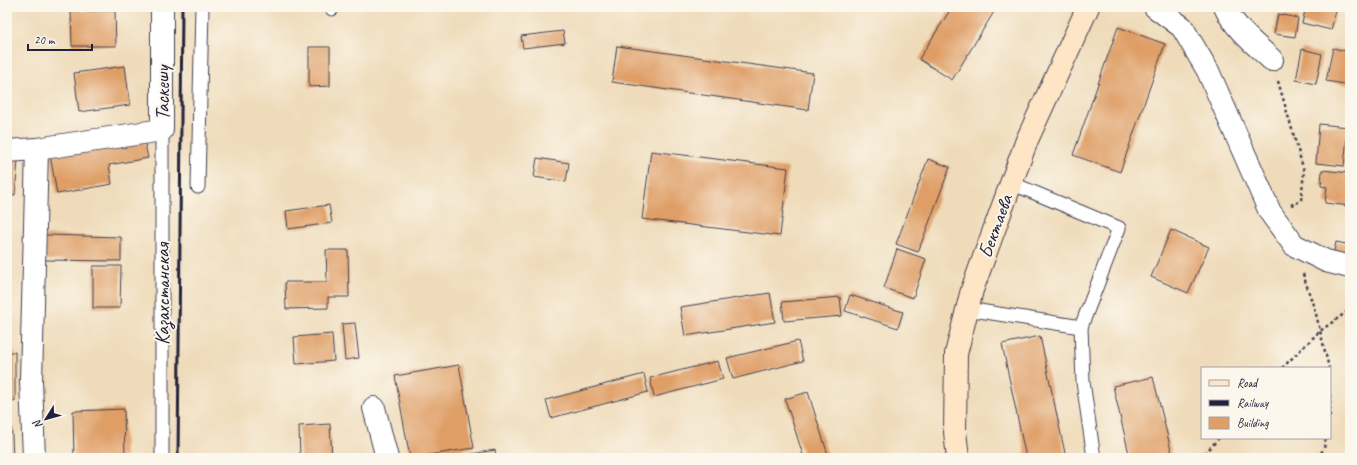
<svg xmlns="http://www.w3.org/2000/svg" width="1357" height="465" font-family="Caveat,sans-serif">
<rect width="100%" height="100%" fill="#fbf7ec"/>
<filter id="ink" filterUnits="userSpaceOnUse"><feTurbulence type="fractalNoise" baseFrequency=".025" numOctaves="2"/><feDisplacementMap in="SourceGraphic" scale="8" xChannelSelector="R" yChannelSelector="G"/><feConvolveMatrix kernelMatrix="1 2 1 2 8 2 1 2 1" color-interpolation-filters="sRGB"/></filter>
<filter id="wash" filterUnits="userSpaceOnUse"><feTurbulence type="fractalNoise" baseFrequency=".012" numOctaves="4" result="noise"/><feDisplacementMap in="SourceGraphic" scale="16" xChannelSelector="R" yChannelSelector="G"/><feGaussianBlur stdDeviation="0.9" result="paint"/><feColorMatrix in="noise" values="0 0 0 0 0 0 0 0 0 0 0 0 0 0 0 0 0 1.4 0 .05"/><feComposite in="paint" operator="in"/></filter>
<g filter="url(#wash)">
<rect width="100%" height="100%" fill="#efdbba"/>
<g id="blocks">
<!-- building -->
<g fill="#df9e66">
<path d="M952,7H997L952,80L919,59Z"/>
<path d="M1306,7H1337L1331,30L1302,23Z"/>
<path d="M71,11H115L116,46H72Z"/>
<path d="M1278,14L1298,18L1295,37L1274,34Z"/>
<path d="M1118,27L1165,44L1120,172L1073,155Z"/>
<path d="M563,31L565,43L523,48L521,36Z"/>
<path d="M617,46L813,73L808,110L612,82Z"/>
<path d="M309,47H330V86L309,87Z"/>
<path d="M1333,48L1350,52V85L1326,81Z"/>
<path d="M1302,49L1322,54L1316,84L1296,80Z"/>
<path d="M125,66L130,105L79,112L74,73Z"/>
<path d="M1319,124L1348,127L1344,166L1316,163Z"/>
<path d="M144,139L148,158L109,165L112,184L57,194L50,155Z"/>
<path d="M651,151L788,168L780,236L642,219Z"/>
<path d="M537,158L569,163L566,182L534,177Z"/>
<path d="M7,159L18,160L15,195L7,194Z"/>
<path d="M928,159L950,167L918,252L896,244Z"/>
<path d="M1322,170L1350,173V206L1325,203L1327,187L1321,186Z"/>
<path d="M329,205L332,223L288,229L286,211Z"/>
<path d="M1350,229V260L1333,256L1336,242L1346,244Z"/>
<path d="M1171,230L1209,247L1188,293L1151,277Z"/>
<path d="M45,235L121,237V261L44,260Z"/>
<path d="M897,249L926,259L913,298L884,288Z"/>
<path d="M326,250H348L349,297H328V308L286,309L285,282H327Z"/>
<path d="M93,266H121L120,308H93Z"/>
<path d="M770,293L775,322L685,336L680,307Z"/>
<path d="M850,295L903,312L898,328L845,311Z"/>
<path d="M840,297L842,316L784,321L782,302Z"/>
<path d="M355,323L359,358L345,360L342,324Z"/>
<path d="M332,334L334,361L296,364L294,337Z"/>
<path d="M1040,336L1066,458H1026L1002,344Z"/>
<path d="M798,341L803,361L733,379L727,358Z"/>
<path d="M7,352H15V401L7,400Z"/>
<path d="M718,361L723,379L654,397L650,378Z"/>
<path d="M459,365L474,448L410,458L395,376Z"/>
<path d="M644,374L648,392L551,418L546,400Z"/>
<path d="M1153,377L1173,458H1130L1113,386Z"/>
<path d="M808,392L829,458H804L785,399Z"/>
<path d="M124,409L125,458H74L73,411Z"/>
<path d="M7,416H11L13,458H7Z"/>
<path d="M330,424L332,458H300L299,426Z"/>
<path d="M495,450L496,458H454V457Z"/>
</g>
</g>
</g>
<g filter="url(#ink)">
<use href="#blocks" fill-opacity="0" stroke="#413e4e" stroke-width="1"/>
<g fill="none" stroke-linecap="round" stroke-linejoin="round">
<defs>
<g id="lane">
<path d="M332,9V7"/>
<path d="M162,130V458"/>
<path d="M1011,183L1119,228L1081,327L1083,382L1094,458"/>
<path d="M198,187L202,7"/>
<path d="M967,309L1081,327"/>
</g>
<g id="street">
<path d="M1155,7L1182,27L1208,71L1270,212L1294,245L1326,261L1350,267"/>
<path d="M1225,7C1235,29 1255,44 1272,60"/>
<path d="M7,151L37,149L162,130V7"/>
<path d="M374,408L387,458"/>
<path d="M34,458L31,381L37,149"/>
</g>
<path id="secondary" d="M958,458L955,432L956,354L972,290L1027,140L1088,7"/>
</defs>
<!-- lane casing -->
<use href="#lane" stroke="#413e4e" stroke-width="15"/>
<!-- street casing -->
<use href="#street" stroke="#413e4e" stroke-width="24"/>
<!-- secondary casing -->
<use href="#secondary" stroke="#413e4e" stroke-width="24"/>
<!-- path -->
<g stroke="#413e4e" stroke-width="2.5" stroke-dasharray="3 3" stroke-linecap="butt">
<path d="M1278,81L1304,171L1301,201L1291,205"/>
<path d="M1303,274L1316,314L1329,368"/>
<path d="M1282,368L1320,331L1348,311L1350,306"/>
<path d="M1330,395V419"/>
<path d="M1201,458L1219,438"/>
<path d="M1318,458L1324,448L1326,438"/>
</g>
<!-- lane -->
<use href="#lane" stroke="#fff" stroke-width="13"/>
<!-- street -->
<use href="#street" stroke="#fff" stroke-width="22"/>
<!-- secondary -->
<use href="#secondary" stroke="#fde5c5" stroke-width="22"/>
<!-- rail -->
<path stroke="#22223b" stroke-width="3" d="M178,458L182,7"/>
</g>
</g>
<g text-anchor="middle" stroke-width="4" stroke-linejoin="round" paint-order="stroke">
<!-- street labels -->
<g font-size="20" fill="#22223b" stroke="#fbf7ec">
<text transform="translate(162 93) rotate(-90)" y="7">Таскешу</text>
<text transform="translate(995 226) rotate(-70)" y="7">Бектаева</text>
<text transform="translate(162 294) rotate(-90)" y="7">Казахстанская</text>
</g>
</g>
<!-- margin -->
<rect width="1357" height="465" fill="none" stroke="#fbf7ec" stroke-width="24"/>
<!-- legend -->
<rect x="1201" y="367" width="130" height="72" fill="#fbf7ec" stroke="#a4a2a5"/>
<rect x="1209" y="380" width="20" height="6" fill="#fde5c5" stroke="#a4a2a5"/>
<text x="1237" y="387" font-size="12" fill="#22223b">Road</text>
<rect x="1209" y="400" width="20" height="6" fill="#22223b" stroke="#a4a2a5"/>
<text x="1237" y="407" font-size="12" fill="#22223b">Railway</text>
<rect x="1209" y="417" width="20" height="12" fill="#df9e66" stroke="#a4a2a5"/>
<text x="1237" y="427" font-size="12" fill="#22223b">Building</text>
<!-- north arrow -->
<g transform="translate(46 419) rotate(233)" stroke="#fbf7ec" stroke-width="3" paint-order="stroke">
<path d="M0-3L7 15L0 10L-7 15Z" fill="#22223b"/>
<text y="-6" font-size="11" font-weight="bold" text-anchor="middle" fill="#22223b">N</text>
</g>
<!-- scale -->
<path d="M28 44v6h64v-6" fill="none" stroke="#22223b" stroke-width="2"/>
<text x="34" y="44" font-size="12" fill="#22223b" stroke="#fbf7ec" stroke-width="3" paint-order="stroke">20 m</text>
</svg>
